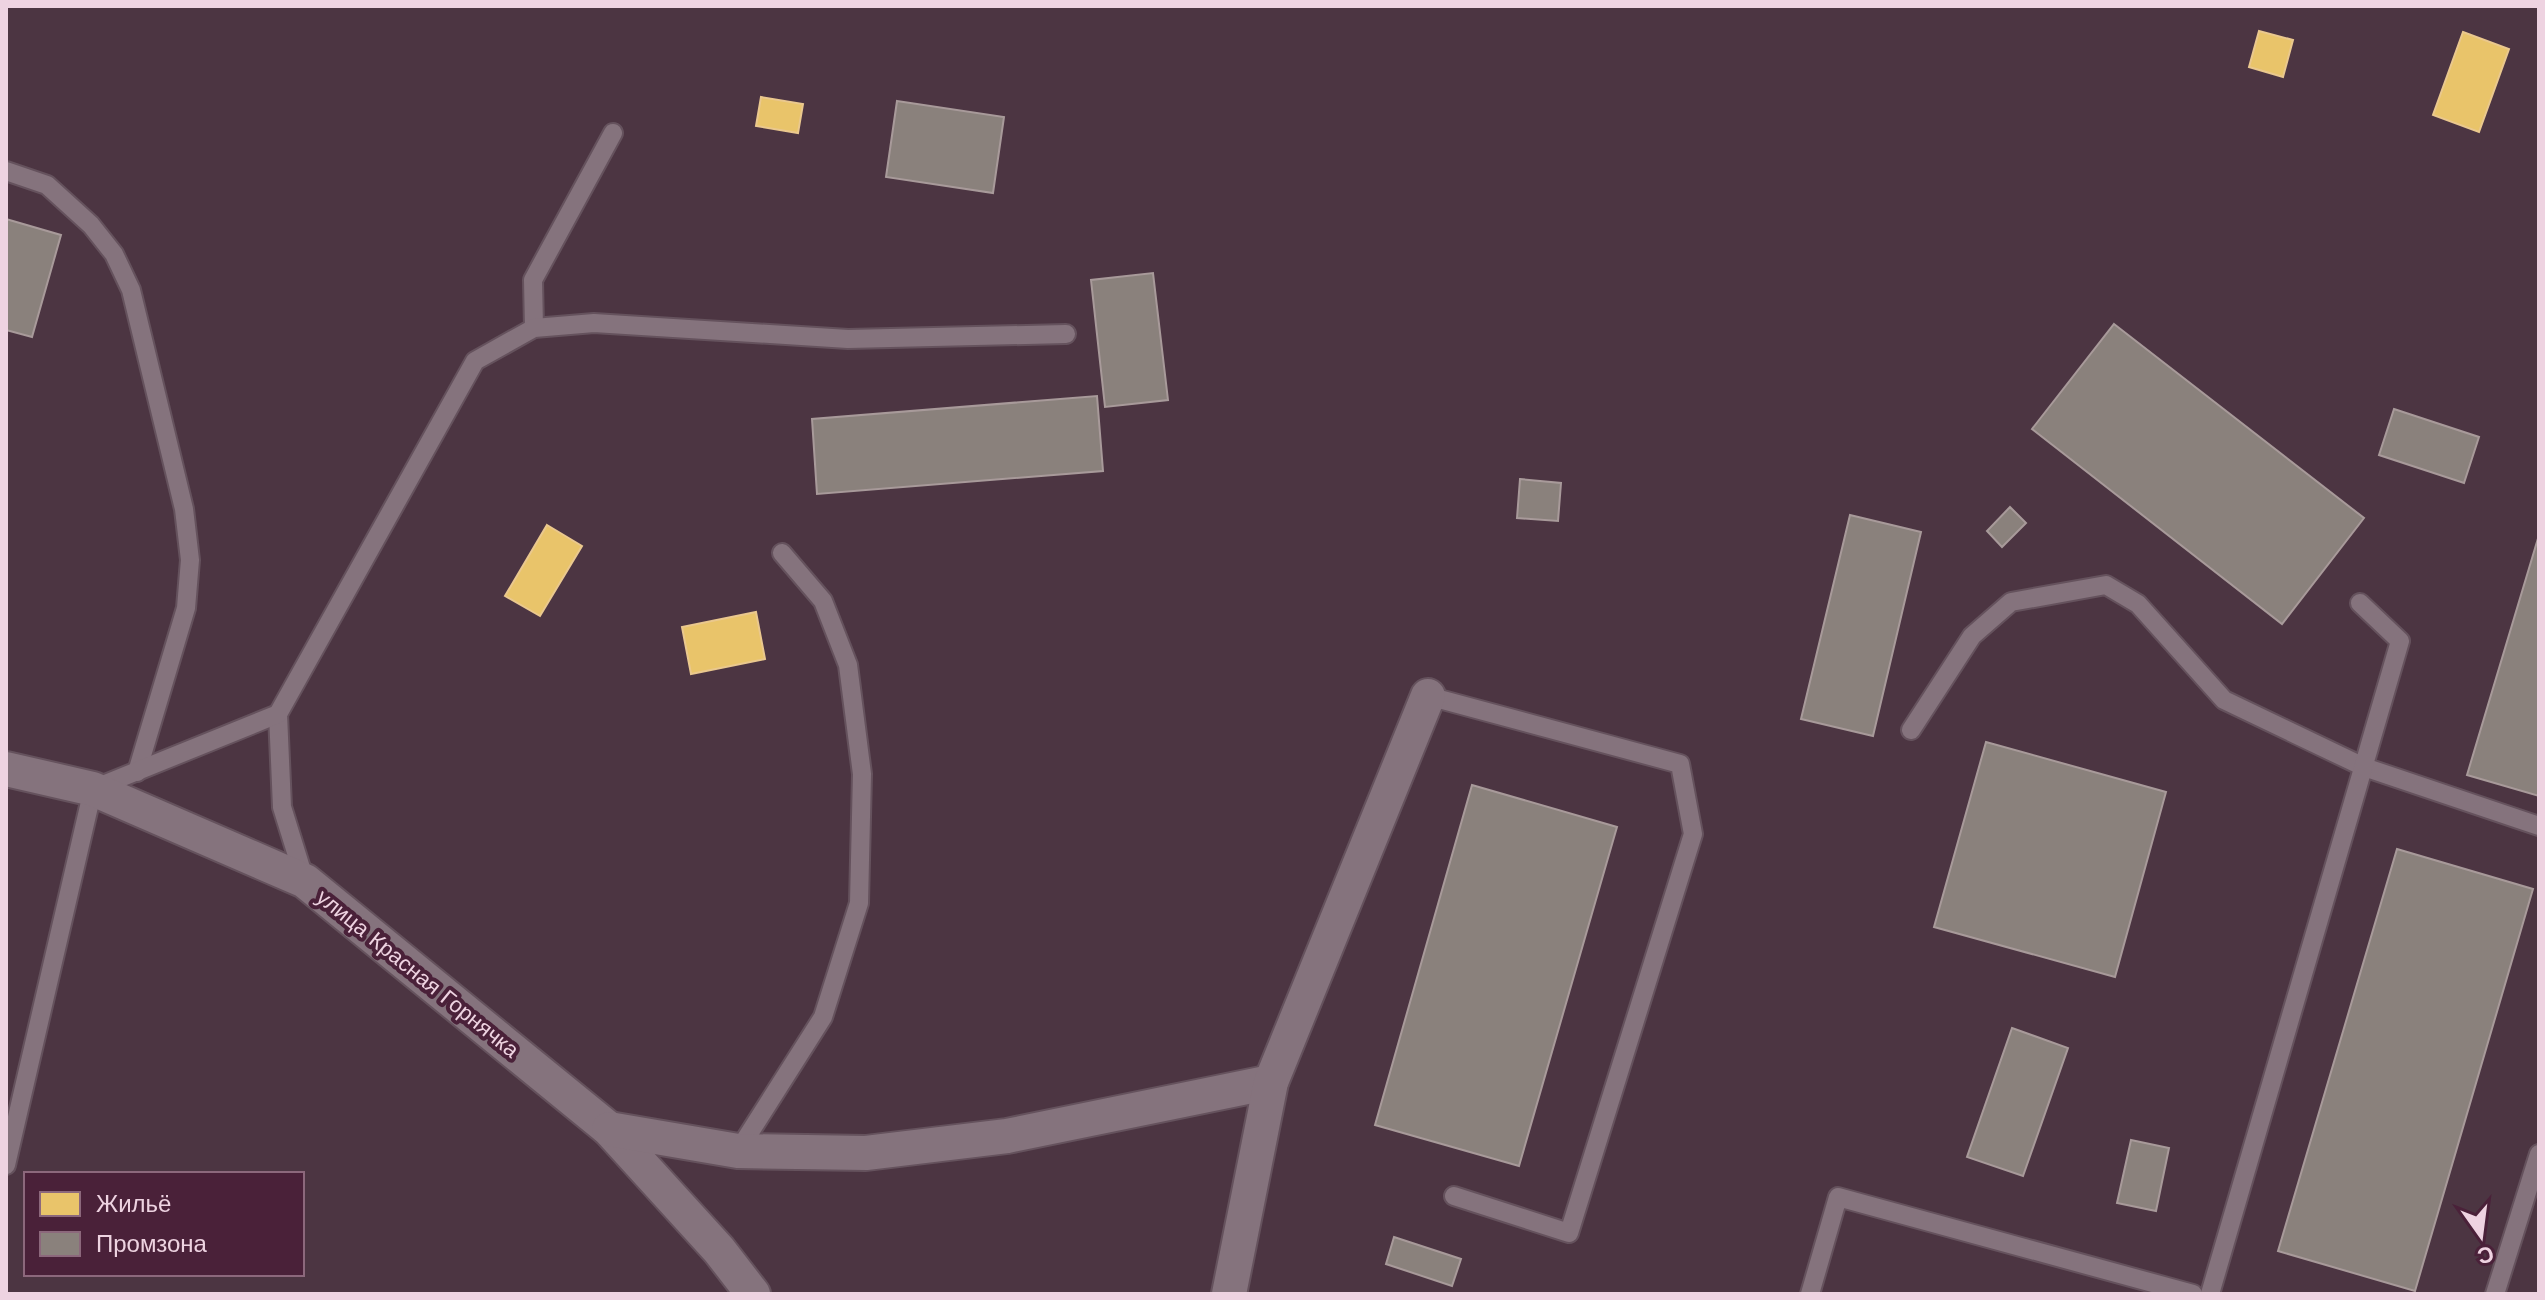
<svg xmlns="http://www.w3.org/2000/svg" width="2545" height="1300" font-family="'Work Sans',sans-serif">
<rect width="100%" height="100%" fill="#4c3542"/>
<!-- homes -->
<g fill="#e9c46a" stroke="#eac88e" stroke-width="2">
<path d="M2259,31L2293,40L2283,77L2249,67Z"/>
<path d="M2463,32L2509,49L2479,132L2433,115Z"/>
<path d="M761,97L803,104L798,133L756,126Z"/>
<path d="M547,525L582,546L540,616L505,596Z"/>
<path d="M756,612L765,659L691,674L682,627Z"/>
</g>
<!-- industry -->
<g fill="#8a817c" stroke="#a89a9a" stroke-width="2">
<path d="M897,101L1004,117L993,193L886,177Z"/>
<path d="M6,219L61,235L32,337L6,330Z"/>
<path d="M1153,273L1168,400L1105,407L1091,280Z"/>
<path d="M2114,324L2364,518L2282,624L2032,429Z"/>
<path d="M1097,396L1103,471L817,494L812,419Z"/>
<path d="M2394,409L2479,437L2464,483L2379,455Z"/>
<path d="M1520,479L1561,483L1558,521L1517,518Z"/>
<path d="M2010,507L2026,523L2002,547L1987,531Z"/>
<path d="M1850,515L1921,532L1873,736L1801,719Z"/>
<path d="M2539,535V796L2467,775Z"/>
<path d="M1986,742L2166,792L2115,977L1934,927Z"/>
<path d="M1472,785L1617,827L1519,1166L1375,1125Z"/>
<path d="M2397,849L2533,889L2415,1291L2278,1251Z"/>
<path d="M2012,1028L2068,1048L2023,1176L1967,1157Z"/>
<path d="M2131,1140L2169,1148L2156,1211L2117,1203Z"/>
<path d="M1394,1237L1461,1259L1452,1286L1386,1264Z"/>
</g>
<g fill="none" stroke-linecap="round" stroke-linejoin="round">
<defs>
<g id="service">
<path d="M6,171L47,185L91,225L114,254L131,290L184,509L190,560L186,608L137,772"/>
<path d="M534,328L533,280L613,133"/>
<path d="M1428,696L1680,764L1693,834L1569,1233L1454,1196"/>
<path d="M278,714L282,807L305,881"/>
<path d="M1911,730L1972,636L2011,602L2106,585L2138,604L2224,700L2364,767L2539,826"/>
<path d="M738,1151L823,1017L859,903L862,774L848,665L823,601L782,553"/>
<path d="M6,1165L93,789L278,714L475,361L534,328L594,323L848,339L1066,334"/>
<path d="M1810,1294L1838,1197L2193,1294"/>
<path d="M2210,1294L2400,641L2360,603"/>
<path d="M2495,1294L2539,1154"/>
</g>
<g id="minor">
<path d="M6,769L93,789L305,881L609,1129L719,1250L753,1294"/>
<path d="M609,1129L738,1151L866,1153L1007,1136L1271,1082"/>
<path d="M1229,1294L1271,1082L1428,696"/>
</g>
</defs>
<!-- service casing -->
<use href="#service" stroke="#65525d" stroke-width="22"/>
<!-- minor casing -->
<use href="#minor" stroke="#65525d" stroke-width="38"/>
<!-- service -->
<use href="#service" stroke="#85737d" stroke-width="18"/>
<!-- minor -->
<use href="#minor" stroke="#85737d" stroke-width="34"/>
</g>
<g text-anchor="middle" stroke-width="8" stroke-linejoin="round" paint-order="stroke">
<!-- street labels -->
<g font-size="22" fill="#eed3e1" stroke="#4a2139">
<text transform="translate(418 973) rotate(39)" y="8">улица Красная Горнячка</text>
</g>
</g>
<!-- border -->
<rect width="2545" height="1300" fill="none" stroke="#eed3e1" stroke-width="16"/>
<!-- legend -->
<rect x="24" y="1172" width="280" height="104" fill="#4a2139" stroke="#8c687c" stroke-width="2"/>
<rect x="40" y="1192" width="40" height="24" fill="#e9c46a" stroke="#8c687c" stroke-width="2"/>
<text x="96" y="1212" font-size="24" fill="#eed3e1">Жильё</text>
<rect x="40" y="1232" width="40" height="24" fill="#8a817c" stroke="#8c687c" stroke-width="2"/>
<text x="96" y="1252" font-size="24" fill="#eed3e1">Промзона</text>
<!-- north arrow -->
<g transform="translate(2481 1236) rotate(166)" stroke="#4a2139" stroke-width="6" paint-order="stroke">
<path d="M0-6L14 30L0 20L-14 30Z" fill="#eed3e1"/>
<text y="-12" font-size="22" font-weight="bold" text-anchor="middle" fill="#eed3e1">С</text>
</g>
</svg>
